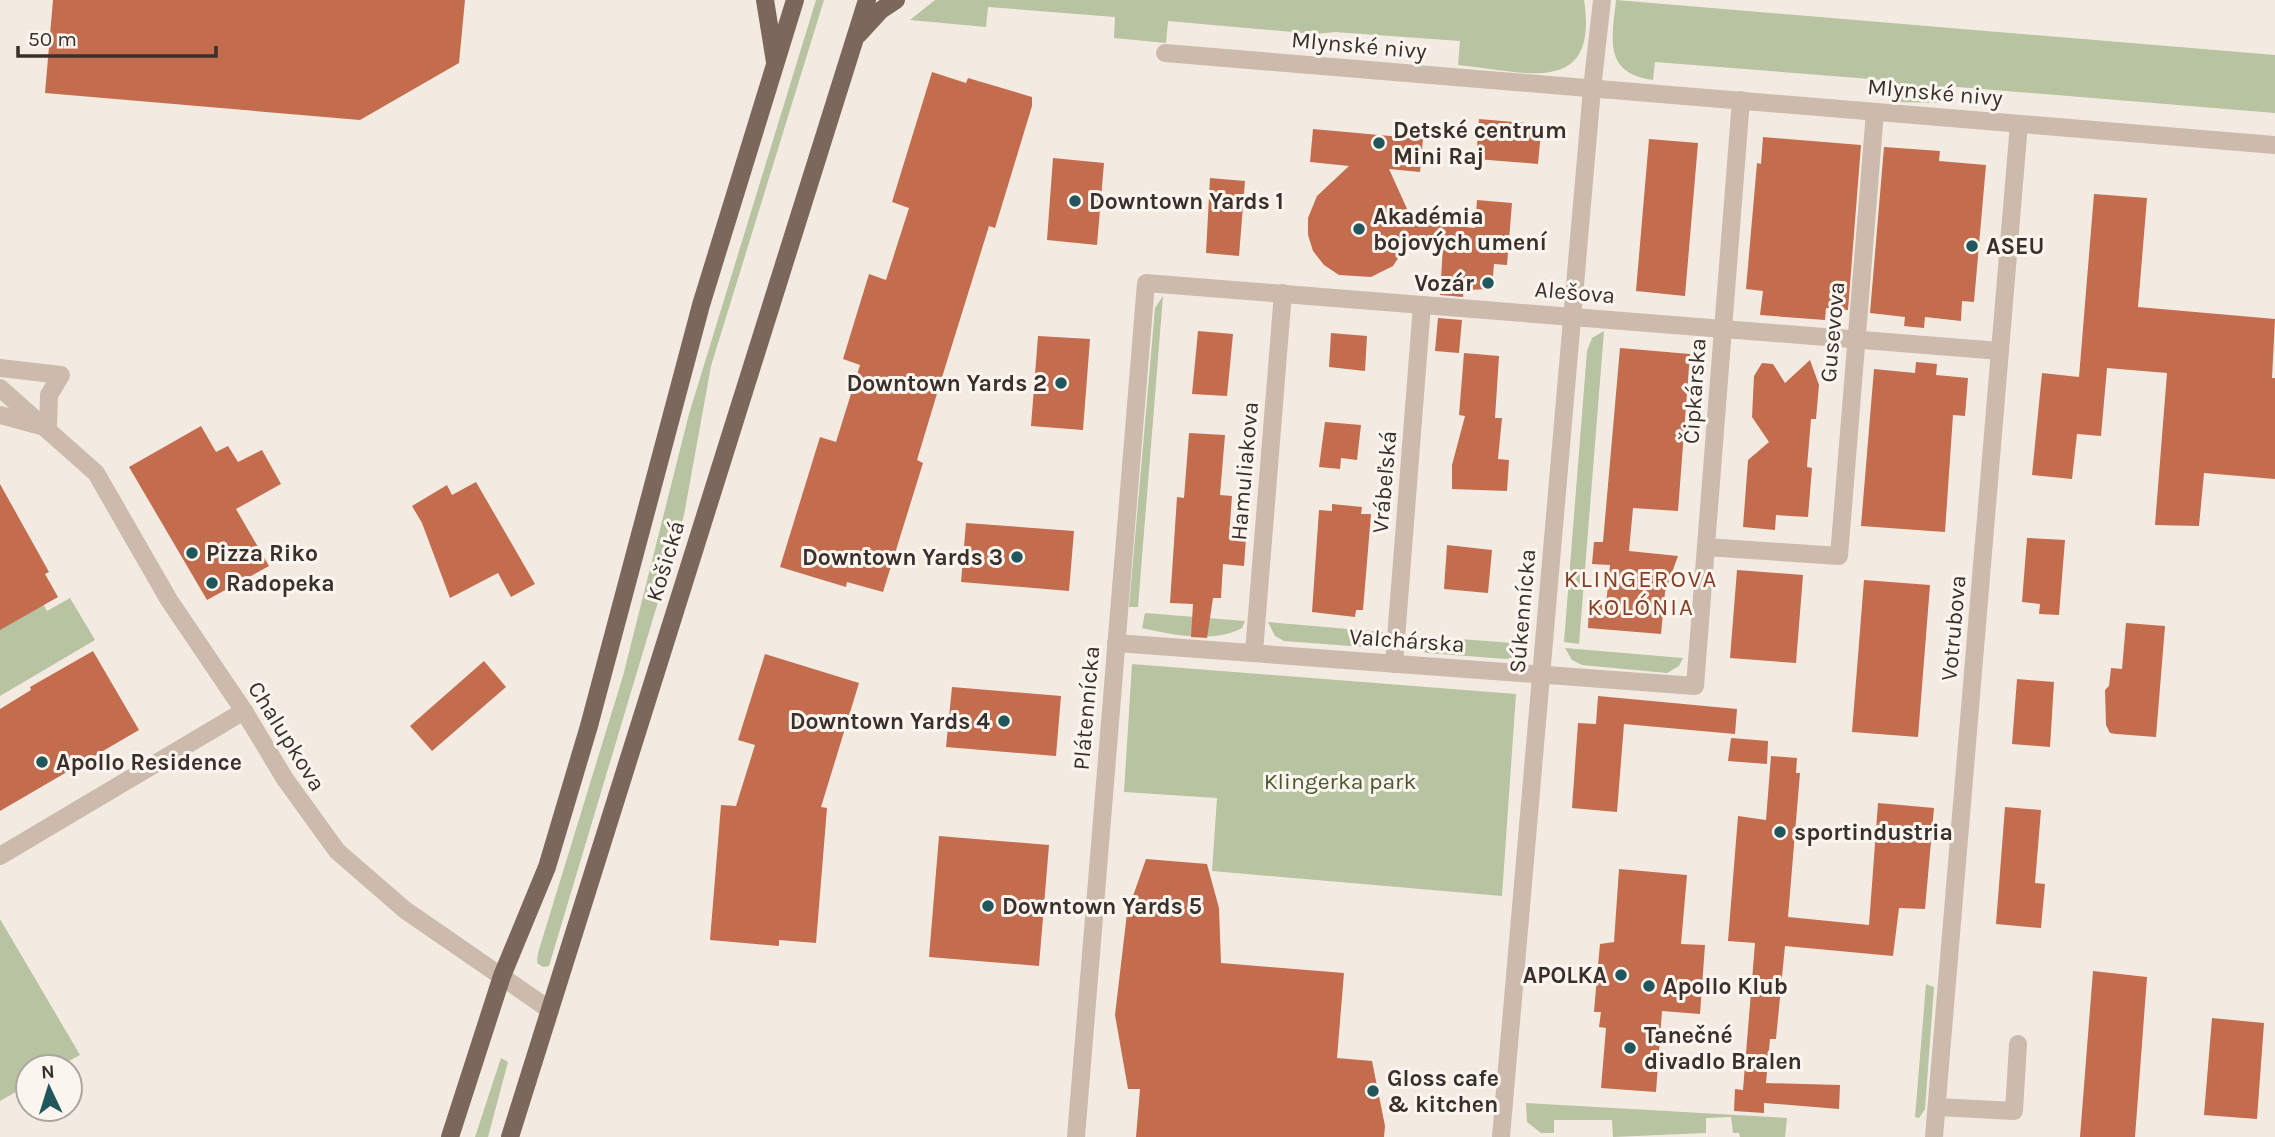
<svg xmlns="http://www.w3.org/2000/svg" width="2275" height="1137" font-family="Karla,sans-serif">
<rect width="100%" height="100%" fill="#f3ebe1"/>
<!-- green -->
<g fill="#b7c3a1">
<path d="M816,0H824L711,366L684,515L549,966L543,967L537,963L538,953L623,676L689,414Z"/>
<path d="M935,0H1584C1599,99 1523,71 1458,65L1460,41L1335,32L1315,34L1168,21L1166,43L1114,38L1115,17L988,7L986,27L910,20Z"/>
<path d="M1616,0L2275,55V113L1946,86L1944,103L1894,102L1896,81L1655,62L1653,80C1603,73 1612,39 1616,0Z"/>
<path d="M1163,296L1138,607H1129L1155,308Z"/>
<path d="M1604,331L1579,644L1564,642L1587,351L1592,338Z"/>
<path d="M29,579L47,611L70,598L95,640L0,696V596Z"/>
<path d="M1145,613L1245,621L1242,628C1216,643 1171,635 1142,628Z"/>
<path d="M1268,622L1383,632L1380,640L1364,647L1284,641L1275,636Z"/>
<path d="M1407,635L1527,644L1519,655L1507,659L1427,653L1416,649Z"/>
<path d="M1565,648L1683,658L1679,666L1667,673L1582,665L1572,660Z"/>
<path d="M1132,664L1516,694L1502,896L1212,871L1217,798L1124,792Z"/>
<path d="M0,919L80,1055L58,1067H28V1085L0,1101Z"/>
<path d="M1926,984L1934,987L1925,1109L1919,1118L1915,1117Z"/>
<path d="M501,1058L508,1062L488,1137H475Z"/>
<path d="M1526,1103L1787,1118L1785,1137H1740L1739,1133H1733L1731,1117L1706,1118V1133L1613,1137L1612,1120H1554V1133H1541L1527,1122Z"/>
</g>
<!-- building -->
<g fill="#c46c4e">
<path d="M53,0H465L459,63L360,120L45,93Z"/>
<path d="M932,72L966,83L968,78L1032,97V106L995,228L989,226L939,387L917,460L923,463L883,592L847,582L846,587L780,567L820,437L836,442L860,365L843,359L869,274L886,280L909,208L892,202Z"/>
<path d="M1479,119L1537,124L1536,132H1541L1538,164L1476,159Z"/>
<path d="M1313,129L1423,139L1420,172L1389,169L1413,222L1475,228L1477,200L1512,203L1507,265L1494,264L1492,289L1464,290L1463,297L1440,295L1443,246L1408,243L1393,266L1371,277L1339,275L1324,265L1313,251L1308,235V218L1317,196L1349,166L1310,162Z"/>
<path d="M1763,137L1861,145L1848,310L1826,308L1825,320L1760,315L1763,291L1746,289L1757,163L1761,164Z"/>
<path d="M1649,139L1698,143L1685,296L1636,291Z"/>
<path d="M1884,147L1940,151L1939,161L1986,165L1974,302L1962,301L1961,321L1925,317L1924,328L1904,326L1905,317L1870,313Z"/>
<path d="M1053,158L1104,163L1097,245L1047,240Z"/>
<path d="M1210,178L1245,181L1239,256L1206,253Z"/>
<path d="M2094,194L2147,198L2138,307L2275,319L2272,378H2275V479L2204,473L2199,526L2155,525L2167,373L2107,368L2101,436L2077,434L2072,479L2032,475L2042,373L2079,377Z"/>
<path d="M1438,318L1462,320L1459,353L1435,351Z"/>
<path d="M1198,331L1233,334L1227,396L1192,394Z"/>
<path d="M1331,333L1367,336L1365,371L1329,367Z"/>
<path d="M1038,336L1090,339L1083,430L1031,426Z"/>
<path d="M1620,348L1690,354L1678,511L1633,508L1629,551L1678,556L1665,592L1661,634L1588,628L1589,604L1606,605L1610,565L1592,564L1594,542H1603Z"/>
<path d="M1464,353L1499,356L1495,418H1502L1498,459L1509,460L1507,491L1452,489V465L1465,416L1459,415Z"/>
<path d="M1810,360L1819,385L1816,419H1811L1807,467L1812,468L1808,517L1776,515L1775,530L1743,527L1748,460L1769,442L1752,417L1754,376L1762,363L1773,364L1785,383Z"/>
<path d="M1916,362L1937,364L1936,375L1968,378L1965,416L1953,415L1945,532L1861,526L1874,369L1915,373Z"/>
<path d="M1325,422L1361,425L1357,460L1341,458L1340,469L1319,467Z"/>
<path d="M201,426L216,452L228,446L238,462L262,450L281,484L236,509L269,566L207,600L129,467Z"/>
<path d="M1189,433L1225,435L1220,495L1232,496L1229,537L1246,538L1244,566L1223,564L1221,598H1213L1207,638L1191,637L1193,604L1170,603L1177,497L1184,498Z"/>
<path d="M476,482L535,584L511,597L498,573L450,598L422,523L412,506L447,485L452,495Z"/>
<path d="M0,484L49,572L45,574L58,597L0,630Z"/>
<path d="M1332,504L1362,507L1361,514H1371L1363,610H1356L1355,617L1312,612L1319,510L1332,511Z"/>
<path d="M966,523L1074,531L1069,591L961,582Z"/>
<path d="M2027,538L2065,540L2059,615L2039,614L2040,604L2022,602Z"/>
<path d="M1447,545L1492,550L1488,593L1444,589Z"/>
<path d="M1737,570L1803,575L1796,663L1730,658Z"/>
<path d="M1864,580L1930,585L1918,737L1852,732Z"/>
<path d="M2126,623L2165,626L2156,737L2116,734L2110,733L2106,725L2105,690L2109,686L2111,668L2122,669Z"/>
<path d="M93,651L139,730L0,811V709L31,690L30,687Z"/>
<path d="M765,654L859,683L821,807L827,808L816,943L779,940V946L710,940L721,805L736,806L755,745L738,740Z"/>
<path d="M484,661L506,687L432,751L410,726Z"/>
<path d="M2017,679L2054,682L2050,747L2012,744Z"/>
<path d="M952,687L1061,696L1056,756L946,747Z"/>
<path d="M1598,696L1737,709L1735,734L1624,724L1617,812L1572,808L1578,723L1596,724Z"/>
<path d="M1731,738L1768,741L1767,764L1728,761Z"/>
<path d="M1771,756L1797,758L1796,773H1800L1788,917L1869,925L1878,803L1934,808L1925,909L1899,908L1893,956L1785,946L1776,1039H1770L1766,1083L1840,1085L1839,1109L1764,1103V1113L1734,1111L1735,1089L1743,1090L1755,943L1728,941L1738,816L1766,820Z"/>
<path d="M2005,807L2041,810L2035,883L2045,884L2041,928L1996,924Z"/>
<path d="M939,836L1049,845L1039,966L929,957Z"/>
<path d="M1146,859L1207,864L1219,908L1221,963L1344,973L1337,1058L1372,1061L1385,1126L1384,1137H1136L1140,1089H1128L1115,1015L1127,913Z"/>
<path d="M1619,869L1687,875L1681,944L1705,945L1700,1014L1662,1011L1656,1092L1601,1088L1606,1028L1599,1027L1601,1012H1594L1596,988L1600,944L1614,942Z"/>
<path d="M2093,971L2147,977L2135,1137H2080Z"/>
<path d="M2212,1018L2264,1023L2257,1119L2204,1115Z"/>
</g>
<g fill="none" stroke-linecap="round" stroke-linejoin="round">
<!-- minor -->
<g stroke="#ccbbad" stroke-width="18">
<path d="M1165,53L2275,145"/>
<path d="M0,368L61,375L49,395L48,428"/>
<path d="M0,388L96,473L169,600L244,711L285,779L337,851L405,910L550,1010"/>
<path d="M0,415L41,426"/>
<path d="M1706,547L1839,556L1875,112"/>
<path d="M1116,643L1695,686L1741,100"/>
<path d="M1254,652L1283,293"/>
<path d="M1394,664L1422,305"/>
<path d="M0,856L244,711"/>
<path d="M1938,1107L2014,1111L2018,1044"/>
<path d="M1076,1137L1146,283L2000,351"/>
<path d="M1501,1137L1592,89L1602,0"/>
<path d="M1934,1137L2019,124"/>
</g>
<!-- major -->
<g stroke="#7c675d" stroke-width="18">
<path d="M765,0L775,62"/>
<path d="M858,35L881,10L896,0"/>
<path d="M450,1137L502,976L547,867L589,726L701,305L795,0"/>
<path d="M510,1137L867,0"/>
</g>
</g>
<!-- markers -->
<g fill="#21575c" stroke="#faf5ee" stroke-width="2.5">
<circle cx="1379" cy="143" r="7"/>
<circle cx="1075" cy="201" r="7"/>
<circle cx="1359" cy="229" r="7"/>
<circle cx="1972" cy="246" r="7"/>
<circle cx="1488" cy="283" r="7"/>
<circle cx="1061" cy="383" r="7"/>
<circle cx="192" cy="553" r="7"/>
<circle cx="1017" cy="557" r="7"/>
<circle cx="212" cy="583" r="7"/>
<circle cx="1004" cy="721" r="7"/>
<circle cx="42" cy="762" r="7"/>
<circle cx="1780" cy="832" r="7"/>
<circle cx="988" cy="906" r="7"/>
<circle cx="1621" cy="975" r="7"/>
<circle cx="1649" cy="986" r="7"/>
<circle cx="1630" cy="1048" r="7"/>
<circle cx="1373" cy="1091" r="7"/>
</g>
<g text-anchor="middle" stroke-width="6" stroke-linejoin="round" paint-order="stroke">
<!-- street labels -->
<g font-size="23" fill="#3a302b" stroke="#faf5ee">
<text transform="translate(1359 45) rotate(5)" y="8">Mlynské nivy</text>
<text transform="translate(1935 92) rotate(5)" y="8">Mlynské nivy</text>
<text transform="translate(1575 292) rotate(5)" y="8">Alešova</text>
<text transform="translate(1832 332) rotate(-85)" y="8">Gusevova</text>
<text transform="translate(1694 391) rotate(-86)" y="8">Čipkárska</text>
<text transform="translate(1244 471) rotate(-85)" y="8">Hamuliakova</text>
<text transform="translate(1384 482) rotate(-85)" y="8">Vrábeľská</text>
<text transform="translate(665 561) rotate(-73)" y="8">Košická</text>
<text transform="translate(1522 611) rotate(-85)" y="8">Súkennícka</text>
<text transform="translate(1953 628) rotate(-85)" y="8">Votrubova</text>
<text transform="translate(1407 640) rotate(4)" y="8">Valchárska</text>
<text transform="translate(1086 708) rotate(-85)" y="8">Plátennícka</text>
<text transform="translate(287 736) rotate(58)" y="8">Chalupkova</text>
</g>
<!-- poi labels -->
<g font-size="23" font-weight="bold" fill="#3a302b" stroke="#faf5ee" text-anchor="start">
<text x="1393" y="138">Detské centrum<tspan x="1393" dy="26">Mini Raj</tspan></text>
<text x="1089" y="209">Downtown Yards 1</text>
<text x="1373" y="224">Akadémia<tspan x="1373" dy="26">bojových umení</tspan></text>
<text x="1986" y="254">ASEU</text>
<text x="1474" y="291" text-anchor="end">Vozár</text>
<text x="1047" y="391" text-anchor="end">Downtown Yards 2</text>
<text x="206" y="561">Pizza Riko</text>
<text x="1003" y="565" text-anchor="end">Downtown Yards 3</text>
<text x="226" y="591">Radopeka</text>
<text x="990" y="729" text-anchor="end">Downtown Yards 4</text>
<text x="56" y="770">Apollo Residence</text>
<text x="1794" y="840">sportindustria</text>
<text x="1002" y="914">Downtown Yards 5</text>
<text x="1607" y="983" text-anchor="end">APOLKA</text>
<text x="1663" y="994">Apollo Klub</text>
<text x="1644" y="1043">Tanečné<tspan x="1644" dy="26">divadlo Bralen</tspan></text>
<text x="1387" y="1086">Gloss cafe<tspan x="1387" dy="26">&amp; kitchen</tspan></text>
</g>
<!-- park labels -->
<g font-size="23" fill="#49582f" stroke="#faf5ee">
<text x="1340" y="789">Klingerka park</text>
</g>
<!-- neighbourhood labels -->
<g font-size="24" letter-spacing="2" fill="#883e25" stroke="#faf5ee">
<text x="1641" y="587">KLINGEROVA<tspan x="1641" dy="28">KOLÓNIA</tspan></text>
</g>
</g>
<!-- north arrow -->
<g transform="translate(49 1088) rotate(356)"><circle r="33" fill="#faf5ee" stroke="#ada6a0" stroke-width="2"/>
<path d="M0-5L12 26L0 18L-12 26Z" fill="#21575c"/>
<text y="-10" font-size="19" font-weight="bold" text-anchor="middle" fill="#3a302b">N</text>
</g>
<!-- scale -->
<path d="M18 46v10h198v-10" fill="none" stroke="#3a302b" stroke-width="3.5"/>
<text x="28" y="46" font-size="21" fill="#3a302b" stroke="#faf5ee" stroke-width="5" paint-order="stroke">50 m</text>
</svg>
